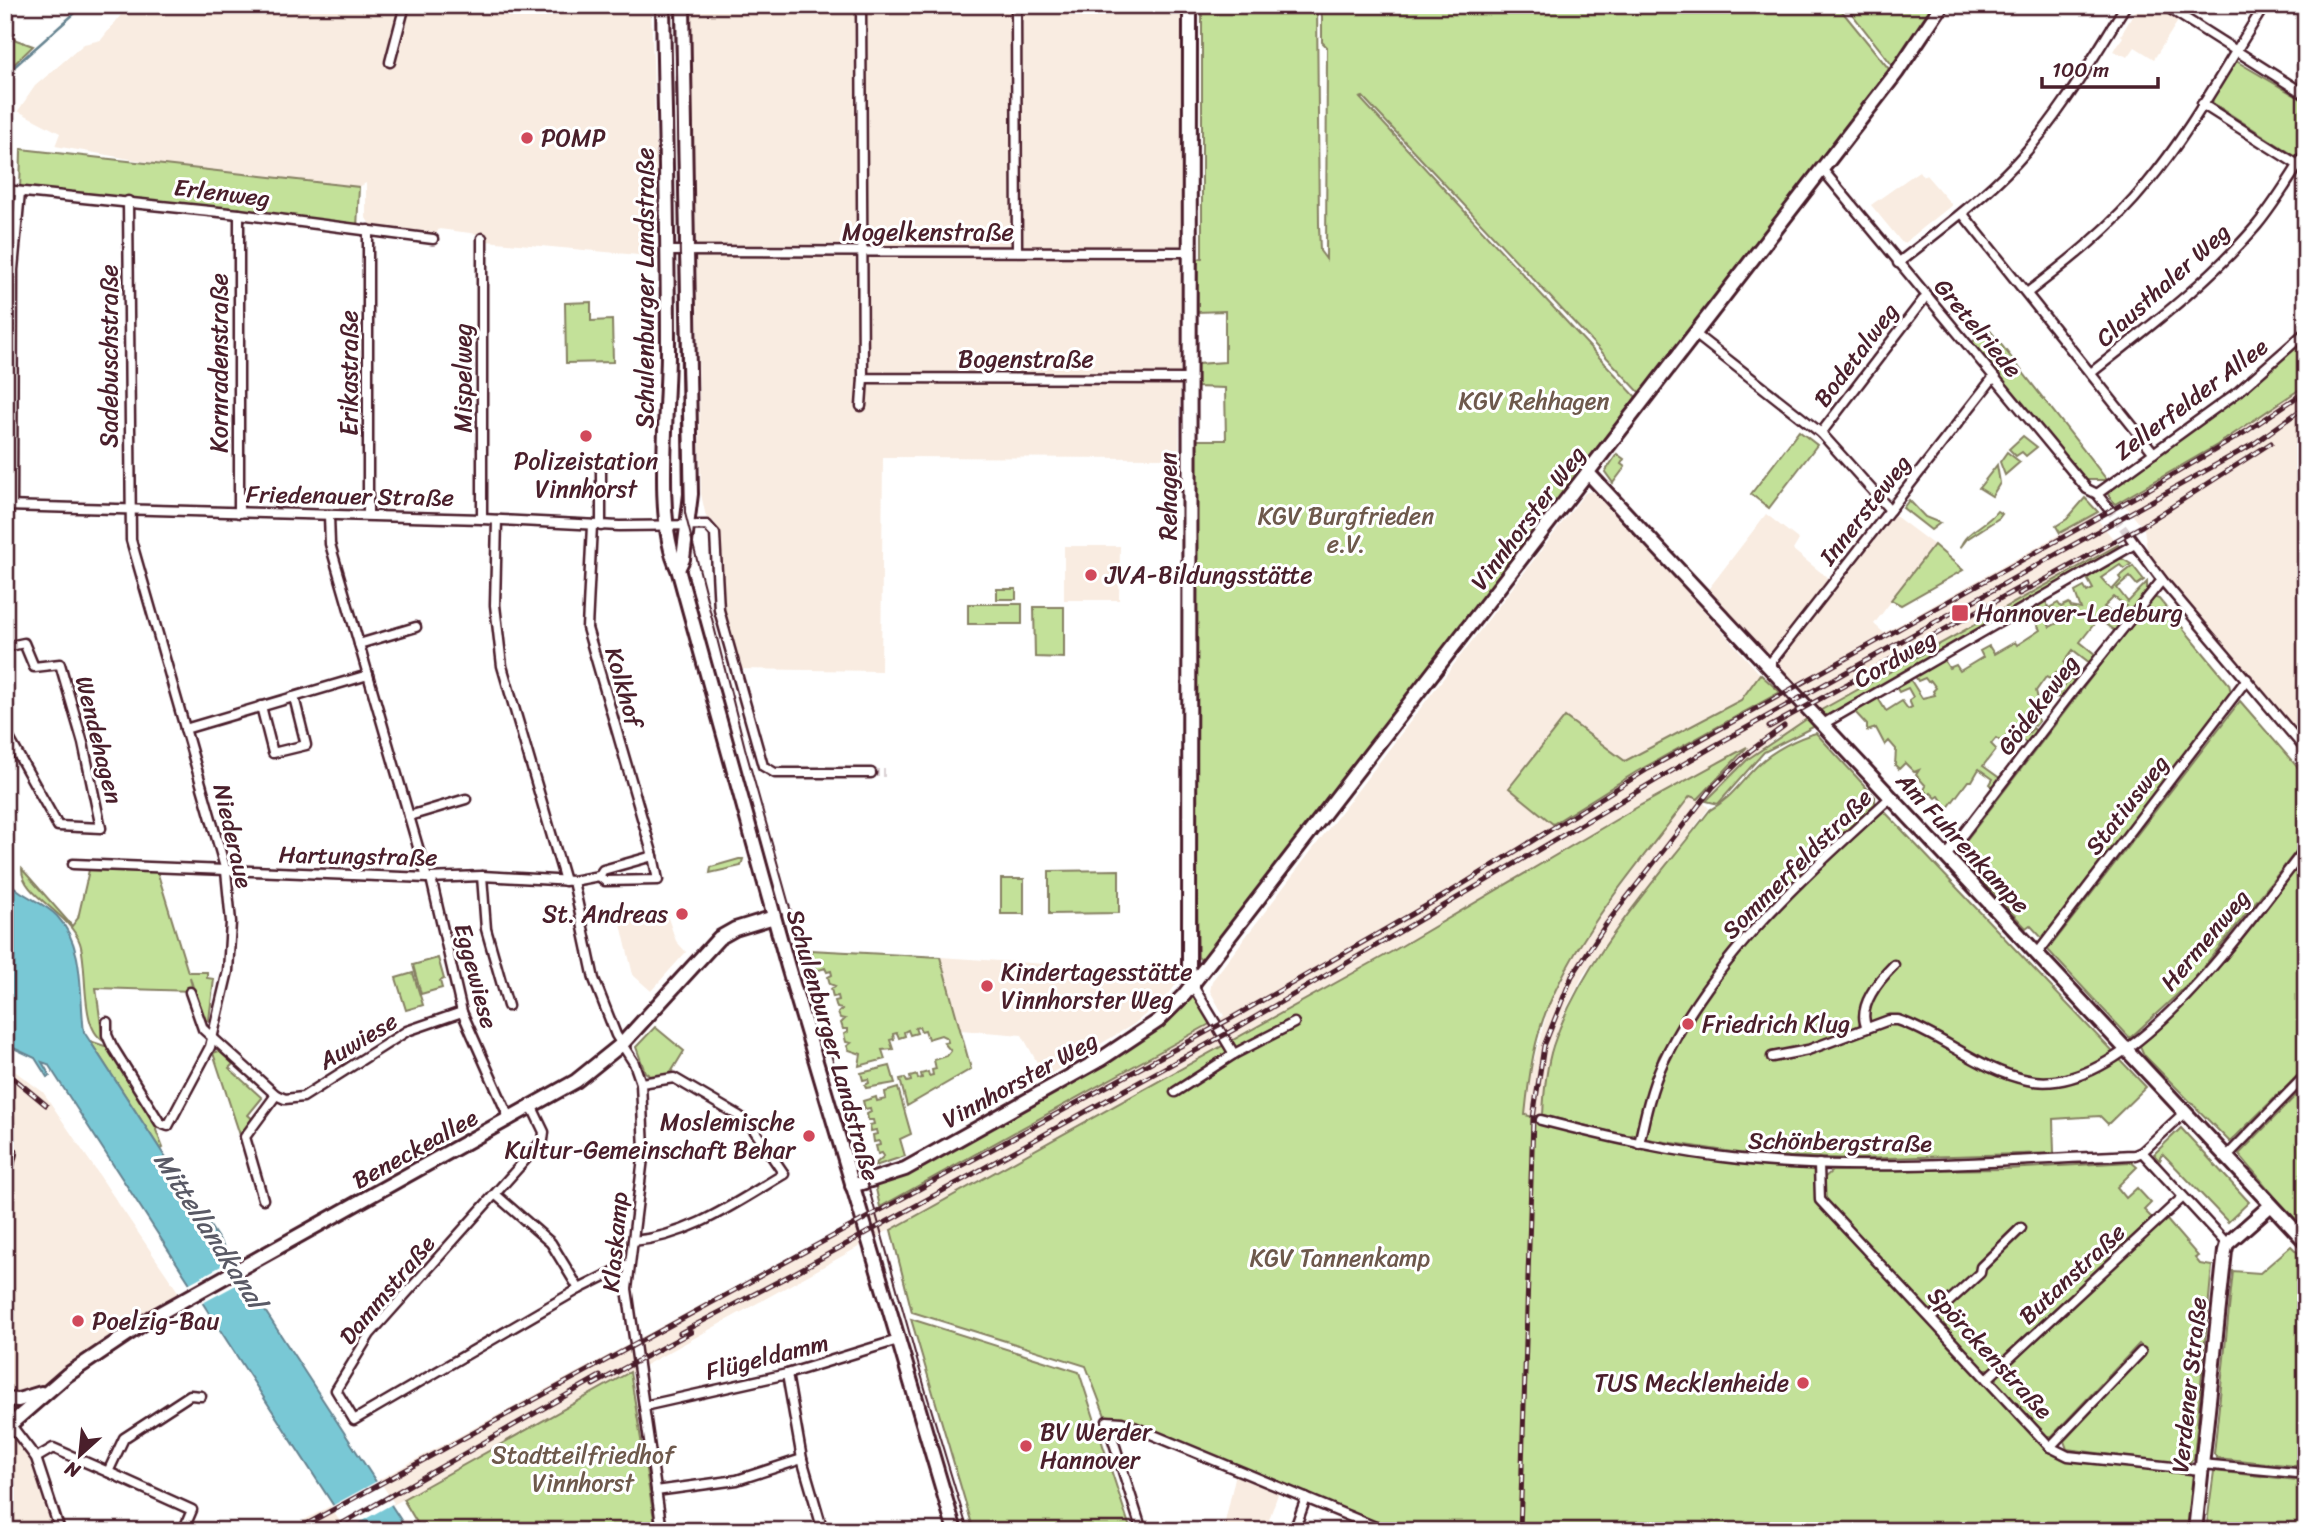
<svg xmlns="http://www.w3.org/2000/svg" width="2311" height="1536" font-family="Sriracha,sans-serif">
<rect width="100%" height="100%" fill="#fff"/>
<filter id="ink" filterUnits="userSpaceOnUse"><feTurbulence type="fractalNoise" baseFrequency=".0143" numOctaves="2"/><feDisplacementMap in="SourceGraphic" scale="14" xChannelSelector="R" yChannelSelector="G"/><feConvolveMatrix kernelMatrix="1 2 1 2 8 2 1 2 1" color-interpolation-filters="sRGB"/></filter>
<g filter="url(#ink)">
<!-- built -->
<g fill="#f9ece1">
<path d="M129,5H651L657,179H650L649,256L486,241V235L439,229L436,234L371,226L366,218V183L359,187L176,167L55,146L60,133L18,111L35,86L84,44L101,40Z"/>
<path d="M691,5H1185L1179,458L883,457L881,671L738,669L722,610L718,531L714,522L706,517L701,494Z"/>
<path d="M2139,5H2152L2178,21L2154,59L2135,47L2128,57L2113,51L2123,37L2121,35Z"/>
<path d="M1919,171L1923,177L1926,175L1952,205L1903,244L1871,205Z"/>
<path d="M2306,385V745L2148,555L2144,529L2121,501L2115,504L2217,445Z"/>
<path d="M1591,491L1599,492L1760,674L1741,700L1625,761L1564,717L1553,824L1636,772L1788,687L1703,596L1766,514L1799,540L1793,550L1833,582L1787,644L1894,515L1934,545L1874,624L1884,633L2094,515L2118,545L1772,740L1718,787L1704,803L1709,808L1584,974L1566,1009L1551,1048L1541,1120L1525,1116L1529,1078L1550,1002L1567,967L1586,935L1690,795L1699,799L1745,748L1641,805L1393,951L346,1531H284L853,1223L1224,1016L1210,991L1212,981L1585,493Z"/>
<path d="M1064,546H1120L1119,600H1064Z"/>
<path d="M668,918L676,941L686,952L651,991L633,975L620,920Z"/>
<path d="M940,957L1179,973V980L1169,994L1134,1024L1045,1077L1022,1035L960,1030Z"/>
<path d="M5,1064L43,1092L183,1299L153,1317L10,1424L32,1464L54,1531H5Z"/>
<path d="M1236,1473L1279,1491L1265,1531H1223Z"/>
</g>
<!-- green -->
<g fill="#c3e199" stroke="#868062" stroke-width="2">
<path d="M1202,5H1317L1319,224L1320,251L1326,259L1327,47L1322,42V5H1837L1889,69L1640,393L1363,97L1360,98L1636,397L1203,962L1198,957L1194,717L1196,440H1226L1225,388L1196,387L1197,364L1225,362V311L1197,312L1198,259L1202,258Z"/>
<path d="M1845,5H1934L1893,66Z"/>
<path d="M5,36L33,46L5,73Z"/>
<path d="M2236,61L2306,102V145L2299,155L2295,156L2213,103L2212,99Z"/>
<path d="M21,149L359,187L357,229L20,192Z"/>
<path d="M5,194L13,195L16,201L9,264L5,268Z"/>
<path d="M591,302V321L612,320L613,362L566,363L565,303Z"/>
<path d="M1989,329L2107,480H2086L1971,343Z"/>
<path d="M2306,336V385L2217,445L2115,504L2107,493L2117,485L2116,481L2214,414Z"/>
<path d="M1799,431L1817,445L1769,508L1751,494Z"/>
<path d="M2023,436L2037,447L2026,456L2022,452L2016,456L2009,449Z"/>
<path d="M2007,452L2020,462L2005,475L2000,462Z"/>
<path d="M1617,454L1624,459L1621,464L1625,467L1613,483L1605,472Z"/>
<path d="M1997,465L2000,483L1992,496L1979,488Z"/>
<path d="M2085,498L2098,512L2060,533L2056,526L2067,519Z"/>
<path d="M1909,500L1925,517L1940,523L1931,530L1903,508Z"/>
<path d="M1997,511L2002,514L1999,518L1967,539L1960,548C1966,530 1986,526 1997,511Z"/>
<path d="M1934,545L1963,570L1901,605L1891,600Z"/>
<path d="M2118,545L2123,551L1821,723L1764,752L1718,804L1706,801L1748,759L1814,714Z"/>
<path d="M2121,558L2131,564L2124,569L2120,565L2101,578L2112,590L2121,580L2119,577L2133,566L2144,580L2137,585L2130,577L2117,588L2128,602L2147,582V590L2125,617L2121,613L2126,606L2114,597L2104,607L2122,621L2115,631L2098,619L2080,642L2096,655L2090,663L2073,650L2064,662L2072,671L2068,676L2075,682L2063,699L2056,697L2068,681L2056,672L2050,679L2046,677L2036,691L2039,703L2031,714L2039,721L2035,726L2020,719L2015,726L2027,735L2033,728L2037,732L2028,744L2011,732L2002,742L1996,738L1991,744L1996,749L1983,766L2001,779L1994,788L1990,784L1993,779L1979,769L1972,781H1968L1947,809L1939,796L1936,798L1931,793L1929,795L1924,790L1926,786L1916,775L1919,770L1914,772L1905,763L1899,769L1895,765L1896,749L1889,741L1885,745L1876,728L1867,731V725L1854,711L1878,698L1886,711L1902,701L1908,709L1912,707L1909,700L1913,697L1908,688L1899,692L1896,687L1910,679L1922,698L1935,695L1933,691L1936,688L1931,681L1928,682L1925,678L1918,681L1915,676L1944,660L1949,668L1956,665L1960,671L1983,657L1980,651L1989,646L1994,654L2015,642L2017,645L2040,630L2029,610L2046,601L2048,607L2041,611L2050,627L2057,623L2049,608L2058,603L2061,607L2069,603L2071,607L2081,609L2075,592L2084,587L2087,592L2093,589L2087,578Z"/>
<rect x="997" y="589" width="19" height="10"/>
<path d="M2153,597L2159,599L2229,684L2231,693L2042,938L2030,925L2026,928L1959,857L1958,851Z"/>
<rect x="968" y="604" width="54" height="20"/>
<path d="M1034,607H1064V658L1035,657Z"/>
<path d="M1760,674L1780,692L1636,772L1553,824L1509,788L1565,717L1625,761L1741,700Z"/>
<path d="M2240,701L2306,777V839L2193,980L2130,1038L2048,950Z"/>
<path d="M1816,733L1875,797V804L1767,905L1699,993L1659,1056L1636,1134L1627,1136L1543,1115C1544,1092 1546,1068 1553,1046C1582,959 1655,882 1710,810C1731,799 1741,781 1758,765C1772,751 1797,738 1816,733Z"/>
<path d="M1747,747L1698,799L1690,796C1641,861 1584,925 1551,1000C1534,1036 1529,1076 1525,1115L1639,1144L1819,1164L1818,1196L2060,1454L2201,1470L2195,1531H1385L1122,1422L1107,1421L1086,1366L912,1312L891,1230L1393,951L1641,805Z"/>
<path d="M1884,811L2146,1087L2108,1124L2100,1116L2053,1119L2054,1153L1855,1159L1752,1155L1646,1139C1644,1121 1653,1098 1660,1082C1707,973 1796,888 1884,811Z"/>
<path d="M2306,853V1067L2230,1142L2144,1055L2140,1046L2223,959Z"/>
<path d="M739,859H743L741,866L710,873L711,867Z"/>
<path d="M22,869L72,926L78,918L89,870L157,871L188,972H207V978L214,979L209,1020L203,1021L190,977L193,991L96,988L102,1033L108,1043C78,1033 89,970 80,943C69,912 21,895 22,869Z"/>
<path d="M1119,870V913L1049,914V871Z"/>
<rect x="1001" y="879" width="23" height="35"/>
<path d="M810,950L940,957L971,1069L907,1106L900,1079L905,1078L907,1082L911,1081L910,1077L917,1075L918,1079L922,1078L921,1074L928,1072L929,1076L933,1075L932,1070L936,1069L934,1060L947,1056L951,1051L944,1043L948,1042L947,1038L941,1035L928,1039L925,1030L921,1031L919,1027L915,1028L917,1033L910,1035L908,1030L904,1032L905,1036L899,1038L897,1033L893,1034L894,1039L890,1040L893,1049L882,1050L885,1059L859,1066L861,1054L849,1050L847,1046L851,1043L846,1042L844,1034L848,1032V1029H843L841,1023L845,1019L840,1018L838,1013L842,1009L837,1008L835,1001L839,1000L838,996L833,997L831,989L835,986L830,984L828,977L832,975L831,971L827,972L825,968L816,971Z"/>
<path d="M438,958L444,979L440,981L442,988L421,994L413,965Z"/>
<path d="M413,973L423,1005L406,1010L396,978Z"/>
<path d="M1193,986L1215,1021L880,1207L874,1180L1101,1059Z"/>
<path d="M655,1027L684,1051L670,1074L652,1077L645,1072L636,1047Z"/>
<path d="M90,1041L111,1048L158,1123L156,1130L163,1148L160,1149Z"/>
<path d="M219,1051L233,1064L229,1068L262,1098L248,1115L254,1120L241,1138L213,1053Z"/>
<path d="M890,1066L895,1083L866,1088L865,1085L869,1083L868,1079L863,1080L861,1073Z"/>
<path d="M2306,1085V1234L2239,1154Z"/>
<path d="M898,1088L911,1134L900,1139L905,1156L872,1167L884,1156L882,1153L878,1154L876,1146L880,1145L879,1141L874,1142L873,1135L877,1134L876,1130L871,1131L870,1125L874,1124L873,1120H868L867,1114L871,1112L870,1108L865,1109L863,1101L876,1097L877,1101L886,1099L885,1092Z"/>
<path d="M2181,1128L2249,1202L2228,1222L2163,1154L2160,1160L2154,1154Z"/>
<path d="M2131,1162L2137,1167L2117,1187L2126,1198L2137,1188L2151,1203L2144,1210L2152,1218L1990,1369H1984L1823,1198L1824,1178L1832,1171L2006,1169Z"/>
<path d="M2166,1219L2198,1256L2195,1258L2200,1264L2212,1266L2194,1459L2186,1465L2067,1449L2064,1441L2147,1352L2139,1344L2052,1436H2045L1997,1383V1377Z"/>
<path d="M2291,1246L2306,1261V1467L2217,1458L2214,1454L2233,1271L2260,1273Z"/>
<path d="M911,1319L1079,1372L1131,1531H974Z"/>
<path d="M630,1372L656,1531H422L403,1499Z"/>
<path d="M2214,1471L2306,1481V1531H2206Z"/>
</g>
<!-- water -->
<path fill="#79c8d5" stroke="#668491" stroke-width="2" d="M5,876C18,897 41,899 57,916C85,946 79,993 84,1032L408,1531H350L48,1064L42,1062L50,1076L47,1077L35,1058L5,1044Z"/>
<!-- pier -->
<g fill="#fff">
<path d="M236,1258L249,1278L199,1305L186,1285Z"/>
<path d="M379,1480L394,1503L346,1530L330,1507Z"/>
</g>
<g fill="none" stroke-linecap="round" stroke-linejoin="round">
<!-- stream -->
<path stroke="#668491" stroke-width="2.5" d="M5,75L84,5"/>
<!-- street-tunnel -->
<g stroke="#dbd2d5" stroke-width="8" stroke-dasharray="8 4" stroke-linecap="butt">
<path d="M2108,508L2130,537"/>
<path d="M871,773H885"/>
</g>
<defs>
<g id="street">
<path d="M861,5L863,378L1189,379"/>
<path d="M1016,5L1017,250"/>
<path d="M2164,5L2306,95"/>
<path d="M390,62L405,5"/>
<path d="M2202,104L2306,170"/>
<path d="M1822,169L2087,489L2097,494L2108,508"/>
<path d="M5,190L239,214L433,239"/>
<path d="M1962,213L2154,453"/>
<path d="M239,214V513"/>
<path d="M368,230V515"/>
<path d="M667,251L1189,252"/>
<path d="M1898,263C1939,231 1981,200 2016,163C2060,116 2092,59 2126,5"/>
<path d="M2027,293C2070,260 2112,227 2146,185C2192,130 2226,65 2265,5"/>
<path d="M1695,334L1821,433L1890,510"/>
<path d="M2091,373C2149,327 2209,282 2257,225C2275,203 2290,178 2306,153"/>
<path d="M861,406L863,378"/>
<path d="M1821,433L1923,300"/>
<path d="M2097,494L2239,391L2306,332"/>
<path d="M5,506L482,519L619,526L707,525L715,534L719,610L763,766L775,773H871"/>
<path d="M12,506L13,270L20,192"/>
<path d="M329,515L330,544L427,878"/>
<path d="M482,519V238"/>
<path d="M497,520L495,605L502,666L565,881"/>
<path d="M592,525L587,628L653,856"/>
<path d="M601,526V460"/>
<path d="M2130,537L2162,580L2306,750"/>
<path d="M359,644L416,627"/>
<path d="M5,647L24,643L34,667L60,664L83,743L101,828L58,826L5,731"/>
<path d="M1768,666L1993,378"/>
<path d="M261,706L273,753L306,745L294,697"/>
<path d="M1823,724L2133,545"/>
<path d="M185,729L368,675"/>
<path d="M409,816L466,799"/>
<path d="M1947,855L2072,692L2162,580"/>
<path d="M73,864L427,878L482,876L573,881L599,876L605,881L658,880L653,856L603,870L599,876"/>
<path d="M482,876L486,929L508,1006"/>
<path d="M431,878L462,1012L510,1120"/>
<path d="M573,881L594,979L616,1035L634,1063L641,1083L644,1150L627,1289L662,1531"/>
<path d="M2037,954L2247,679"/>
<path d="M1193,986L1234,1054"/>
<path d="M190,992L203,1029L276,1095L285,1099L303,1097L407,1031L462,1012"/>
<path d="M107,1022V1035L112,1046L160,1123L168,1126L210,1047L228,971L231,922L226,871L131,540L128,201"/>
<path d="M1867,1028C1856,1007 1880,979 1894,965"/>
<path d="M1772,1057L1808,1050L1889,1020H1898C1942,1035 1981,1071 2028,1080C2129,1101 2250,918 2306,848"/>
<path d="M1175,1092L1234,1054L1294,1023"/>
<path d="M532,1107L544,1132L543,1140L370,1334L336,1390L354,1420L579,1289L629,1264"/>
<path d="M1541,1120C1607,1137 1672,1152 1740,1159C1871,1173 2004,1160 2135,1155L2142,1152L2184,1113"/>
<path d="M1639,1144C1645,1116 1651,1088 1663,1062C1713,956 1806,875 1891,797"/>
<path d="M2142,1152L2227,1244"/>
<path d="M2226,1157L2306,1075"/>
<path d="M1819,1164L1820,1200L2050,1447L2068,1456L2201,1470"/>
<path d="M5,1180L12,1152"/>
<path d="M495,1194L551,1243L579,1289"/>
<path d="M263,1199L245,1137L276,1095"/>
<path d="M633,1241C690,1236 735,1203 784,1174L750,1124L739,1116L674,1078L641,1083"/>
<path d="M1931,1318L1980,1273L1981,1267L2021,1228"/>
<path d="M787,1374L802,1459L823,1531"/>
<path d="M1987,1379L2183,1197"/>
<path d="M644,1406L787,1374L898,1340"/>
<path d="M10,1424L36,1458L60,1531"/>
<path d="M2050,1447L2141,1352"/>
<path d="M36,1458L53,1448L108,1472L124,1438L190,1395L201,1396"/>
<path d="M2202,1464L2306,1474"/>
<path d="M108,1472L192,1510L183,1531"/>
<path d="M656,1491L737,1480L802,1459"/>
<path d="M1142,1531L1107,1421L1122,1422L1385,1531"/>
<path d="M1294,1531L1306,1498"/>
</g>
<g id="secondary">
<path d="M663,5C665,121 668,237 668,352C668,408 654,523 678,569L788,967L955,1531"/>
<path d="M1190,5L1189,967L1193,986"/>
<path d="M1589,474L2306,1242"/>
<path d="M678,569L683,559L691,494L683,5"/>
<path d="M852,1186L905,1169L1101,1059L1158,1021L1184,995L1897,72L1942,5"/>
<path d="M5,1399L18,1400L41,1393"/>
<path d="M5,1429L67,1375L153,1317L576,1081L622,1044L719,938L735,929L774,917"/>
<path d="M2195,1531L2225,1251L2227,1244L2271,1205"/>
</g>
</defs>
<!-- street casing -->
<use href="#street" stroke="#4a1f2b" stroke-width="13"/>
<!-- secondary casing -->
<use href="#secondary" stroke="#4a1f2b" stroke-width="18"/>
<!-- street -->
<use href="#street" stroke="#fff" stroke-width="8"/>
<!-- secondary -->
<use href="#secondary" stroke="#fff" stroke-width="12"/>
<!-- tram -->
<path stroke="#4a1f2b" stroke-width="2" d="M675,5L685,513L745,748L926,1392L968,1531"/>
<defs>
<g id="rail">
<path d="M2019,594L2142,526L2271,443"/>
<path d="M1879,666L2026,584"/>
<path d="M1769,727L1858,678"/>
<path d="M5,1071L46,1105"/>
<path d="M680,1333L796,1272L1235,1029L1714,746L2255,443L2306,406"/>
<path d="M593,1385L691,1332"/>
<path d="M294,1531L1230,1019L1450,892L1648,769L2142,493L2247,431L2306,391"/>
<path d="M329,1531L600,1376"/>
<path d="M1520,1531L1533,1118L1544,1046L1572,976L1607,923L1713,787L1750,751L1784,726"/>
</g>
</defs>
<!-- rail casing -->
<use href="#rail" stroke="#4a1f2b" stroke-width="5"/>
<!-- rail -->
<use href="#rail" stroke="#fff" stroke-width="2.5" stroke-dasharray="8" stroke-linecap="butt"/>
</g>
</g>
<!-- markers -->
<g fill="#d1495b" stroke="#fff" stroke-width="2.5">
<circle cx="527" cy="138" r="7"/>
<circle cx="586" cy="436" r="7"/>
<circle cx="1091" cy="575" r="7"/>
<rect x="1951" y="604" width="18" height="18" rx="3.5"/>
<circle cx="682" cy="914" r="7"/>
<circle cx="987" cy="986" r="7"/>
<circle cx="1688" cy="1024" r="7"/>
<circle cx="809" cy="1136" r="7"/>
<circle cx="78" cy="1321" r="7"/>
<circle cx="1803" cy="1383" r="7"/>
<circle cx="1026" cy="1446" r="7"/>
</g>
<g text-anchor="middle" stroke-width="6" stroke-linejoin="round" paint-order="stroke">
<!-- poi labels -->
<g font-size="24" fill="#4a1f2b" stroke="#fff" text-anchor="start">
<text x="541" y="146">POMP</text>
<text x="586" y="469" text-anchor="middle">Polizeistation<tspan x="586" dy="28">Vinnhorst</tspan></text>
<text x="1105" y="583">JVA-Bildungsstätte</text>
<text x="1976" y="621">Hannover-Ledeburg</text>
<text x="668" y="922" text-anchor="end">St. Andreas</text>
<text x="1001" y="980">Kindertagesstätte<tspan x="1001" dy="28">Vinnhorster Weg</tspan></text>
<text x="1702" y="1032">Friedrich Klug</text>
<text x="795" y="1130" text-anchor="end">Moslemische<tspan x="795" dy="28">Kultur-Gemeinschaft Behar</tspan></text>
<text x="92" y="1329">Poelzig-Bau</text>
<text x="1789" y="1391" text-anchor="end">TUS Mecklenheide</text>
<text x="1040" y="1440">BV Werder<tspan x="1040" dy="28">Hannover</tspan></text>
</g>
<!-- street labels -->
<g font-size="24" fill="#4a1f2b" stroke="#fff">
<text transform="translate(222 193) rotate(7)" y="8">Erlenweg</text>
<text x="928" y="240">Mogelkenstraße</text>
<text transform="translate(2163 285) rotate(-42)" y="8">Clausthaler Weg</text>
<text transform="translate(645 288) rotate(-90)" y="8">Schulenburger Landstraße</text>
<text transform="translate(1978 328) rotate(50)" y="8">Gretelriede</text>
<text transform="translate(1856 355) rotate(-53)" y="8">Bodetalweg</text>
<text transform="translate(109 356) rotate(-90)" y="8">Sadebuschstraße</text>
<text x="1026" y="367">Bogenstraße</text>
<text transform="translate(219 363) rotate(-90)" y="8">Kornradenstraße</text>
<text transform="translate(349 373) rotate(-90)" y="8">Erikastraße</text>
<text transform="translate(463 378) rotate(-90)" y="8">Mispelweg</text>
<text transform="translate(2191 399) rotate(-37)" y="8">Zellerfelder Allee</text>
<text transform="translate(350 496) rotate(1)" y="8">Friedenauer Straße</text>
<text transform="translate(1168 496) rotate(-90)" y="8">Rehagen</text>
<text transform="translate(1865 510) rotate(-52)" y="8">Innersteweg</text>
<text transform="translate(1528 518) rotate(-53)" y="8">Vinnhorster Weg</text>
<text transform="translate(1895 659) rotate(-30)" y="8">Cordweg</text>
<text transform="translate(624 687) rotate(74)" y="8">Kolkhof</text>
<text transform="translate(2038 705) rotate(-53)" y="8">Gödekeweg</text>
<text transform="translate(99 740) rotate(76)" y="8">Wendehagen</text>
<text transform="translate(2127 805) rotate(-52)" y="8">Statiusweg</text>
<text transform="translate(233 836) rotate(77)" y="8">Niederaue</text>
<text transform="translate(1963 843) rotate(47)" y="8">Am Fuhrenkampe</text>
<text transform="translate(358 856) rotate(1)" y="8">Hartungstraße</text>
<text transform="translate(1797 864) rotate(-45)" y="8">Sommerfeldstraße</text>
<text transform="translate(2205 940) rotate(-50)" y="8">Hermenweg</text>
<text transform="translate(476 976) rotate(75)" y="8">Eggewiese</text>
<text transform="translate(358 1041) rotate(-31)" y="8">Auwiese</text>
<text transform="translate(833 1045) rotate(74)" y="8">Schulenburger Landstraße</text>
<text transform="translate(1020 1080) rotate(-29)" y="8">Vinnhorster Weg</text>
<text transform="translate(1840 1142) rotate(1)" y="8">Schönbergstraße</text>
<text transform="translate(415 1149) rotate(-29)" y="8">Beneckeallee</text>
<text transform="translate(615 1242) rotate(-85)" y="8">Klaskamp</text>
<text transform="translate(2072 1274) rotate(-43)" y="8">Butanstraße</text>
<text transform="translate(387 1290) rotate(-50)" y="8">Dammstraße</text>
<text transform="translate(1990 1353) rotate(47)" y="8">Spörckenstraße</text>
<text transform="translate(767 1357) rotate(-14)" y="8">Flügeldamm</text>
<text transform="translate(2189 1385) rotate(-84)" y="8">Verdener Straße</text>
</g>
<!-- park labels -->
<g font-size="24" fill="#6e594c" stroke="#fff">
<text x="1534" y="409">KGV Rehhagen</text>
<text x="1346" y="524">KGV Burgfrieden<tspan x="1346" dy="28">e.V.</tspan></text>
<text x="1340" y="1266">KGV Tannenkamp</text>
<text x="583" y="1463">Stadtteilfriedhof<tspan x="583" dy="28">Vinnhorst</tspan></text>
</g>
<!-- water labels -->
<g font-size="26" font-style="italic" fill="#5a5a66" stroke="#fff">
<text transform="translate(210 1230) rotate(57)" y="9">Mittellandkanal</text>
</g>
</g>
<!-- margin -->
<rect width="2311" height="1536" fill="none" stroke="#fff" stroke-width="28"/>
<rect x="14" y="14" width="2283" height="1508" fill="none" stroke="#4a1f2b" stroke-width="2.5" filter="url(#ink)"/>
<!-- north arrow -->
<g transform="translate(80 1455) rotate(207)" stroke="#ffffff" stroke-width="5" paint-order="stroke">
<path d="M0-5L12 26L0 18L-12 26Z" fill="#4a1f2b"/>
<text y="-10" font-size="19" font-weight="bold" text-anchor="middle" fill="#4a1f2b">N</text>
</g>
<!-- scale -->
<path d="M2042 77v10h116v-10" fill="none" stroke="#4a1f2b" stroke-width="3.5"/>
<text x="2052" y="77" font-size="21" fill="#4a1f2b" stroke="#ffffff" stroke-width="5" paint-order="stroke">100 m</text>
</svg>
